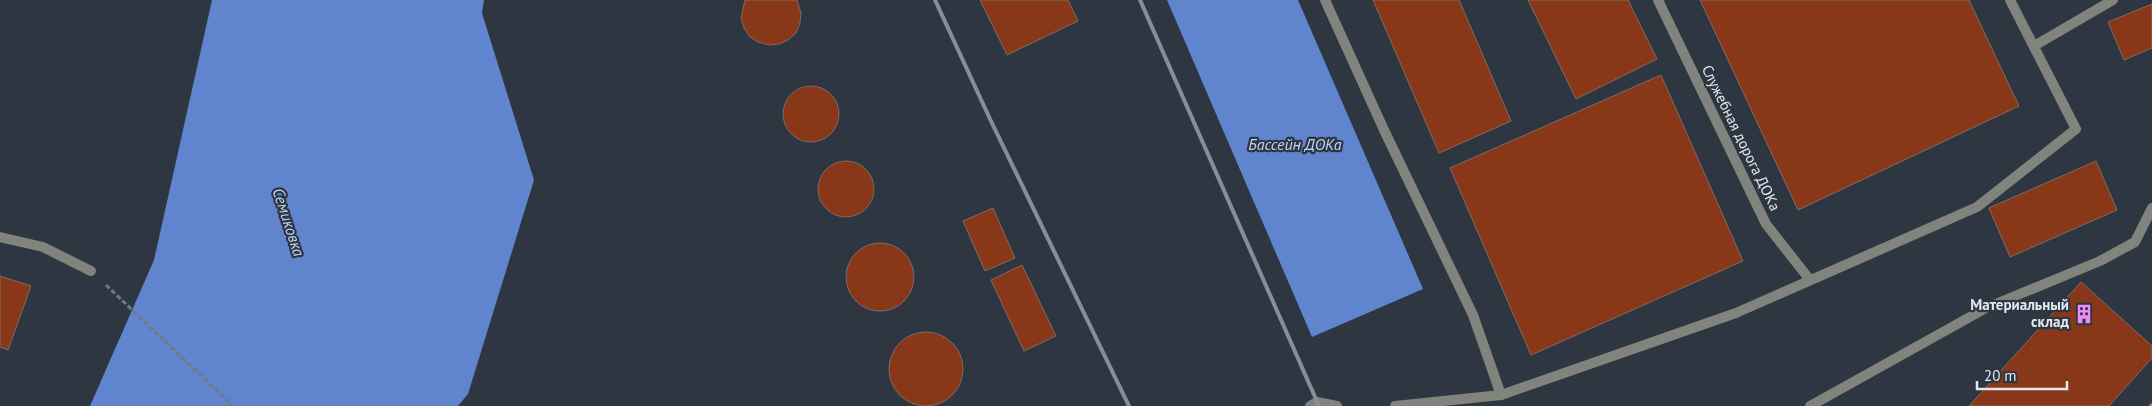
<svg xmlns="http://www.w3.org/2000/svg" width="2152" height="406" font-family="'PT Sans',sans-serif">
<rect width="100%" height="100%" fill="#2e3642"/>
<!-- water -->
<g fill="#6184ce">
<path d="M212,0H484L482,13L534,180L468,394L458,406H90L154,260Z"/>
<path d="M1167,0H1298L1423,289L1312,337Z"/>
</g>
<!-- building -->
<g fill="#883818" stroke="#7e6c65">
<path d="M745,0H797L801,13L800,23L796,33L788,40L779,44L769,45L758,42L750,37L744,28L741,18Z"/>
<path d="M980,0H1068L1078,21L1007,55Z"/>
<path d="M1373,0H1459L1511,121L1439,153Z"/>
<path d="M1528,0H1628L1657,59L1576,99Z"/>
<path d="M1700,0H1969L2019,106L1798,210Z"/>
<path d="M2152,4V48L2124,60L2108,22Z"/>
<path d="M1661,75L1743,261L1531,355L1450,168Z"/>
<circle cx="811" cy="114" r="28"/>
<circle cx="846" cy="189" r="28"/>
<path d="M2096,161L2117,210L2010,257L1989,208Z"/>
<path d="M993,208L1015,258L985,271L963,221Z"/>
<circle cx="880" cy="277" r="34"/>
<path d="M1022,265L1056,336L1024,351L991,280Z"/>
<path d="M0,276L31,286L8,350L0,347Z"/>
<path d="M2081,282L2152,346V358L2109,406H1969Z"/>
<circle cx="926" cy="369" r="37"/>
</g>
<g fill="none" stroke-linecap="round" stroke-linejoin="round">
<!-- path -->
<path stroke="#727983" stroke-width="3" stroke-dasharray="5 2.5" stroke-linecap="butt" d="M106,285L233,406"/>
<!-- lane -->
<g stroke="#80847c" stroke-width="10">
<path d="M1325,0L1384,130L1473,315L1501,395"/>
<path d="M1658,0L1766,224L1810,280"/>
<path d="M2034,46L2113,0"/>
<path d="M0,237L43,247L91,271"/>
<path d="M1310,406L1317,402L1337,406"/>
<path d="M1395,406L1501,395L1736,313L1977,207L2076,129L2010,0"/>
<path d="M1810,406L1986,308L2100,261L2135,242L2152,208"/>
</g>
<!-- rail -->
<g stroke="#888e98" stroke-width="4">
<path d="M935,0L990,119L1129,406"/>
<path d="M1140,0L1319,406"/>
<path d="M2151,406L2152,405"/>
</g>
</g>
<!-- icons -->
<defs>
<symbol id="building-bare" viewBox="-9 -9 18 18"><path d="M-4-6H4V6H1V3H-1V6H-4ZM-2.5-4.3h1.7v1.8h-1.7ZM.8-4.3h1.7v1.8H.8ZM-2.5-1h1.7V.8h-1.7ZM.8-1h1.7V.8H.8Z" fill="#f08bf5" stroke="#2e3642" stroke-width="2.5" paint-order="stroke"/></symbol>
</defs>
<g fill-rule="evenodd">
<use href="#building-bare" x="2070" y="300" width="28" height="28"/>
</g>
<g text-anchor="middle" stroke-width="4.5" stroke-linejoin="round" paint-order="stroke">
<!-- street labels -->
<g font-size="15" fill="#e3e8f0" stroke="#2e3642">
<text transform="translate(1741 138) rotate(64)" y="5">Служебная дорога ДОКа</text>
</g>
<!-- poi labels -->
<g font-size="15" font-weight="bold" fill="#e3e8f0" stroke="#2e3642" text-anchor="end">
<text x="2069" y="310">Материальный<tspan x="2069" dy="17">склад</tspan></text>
</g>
<!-- water labels -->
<g font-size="16" font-style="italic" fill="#c0d4fc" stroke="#2e3642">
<text x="1295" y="150">Бассейн ДОКа</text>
<text transform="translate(289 222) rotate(72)" y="6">Семиковка</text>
</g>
</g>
<!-- scale -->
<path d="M1977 381v8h90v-8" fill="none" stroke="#e3e8f0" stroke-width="2.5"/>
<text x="1984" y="381" font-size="15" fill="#e3e8f0" stroke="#2e3642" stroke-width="4" paint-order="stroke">20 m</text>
</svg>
